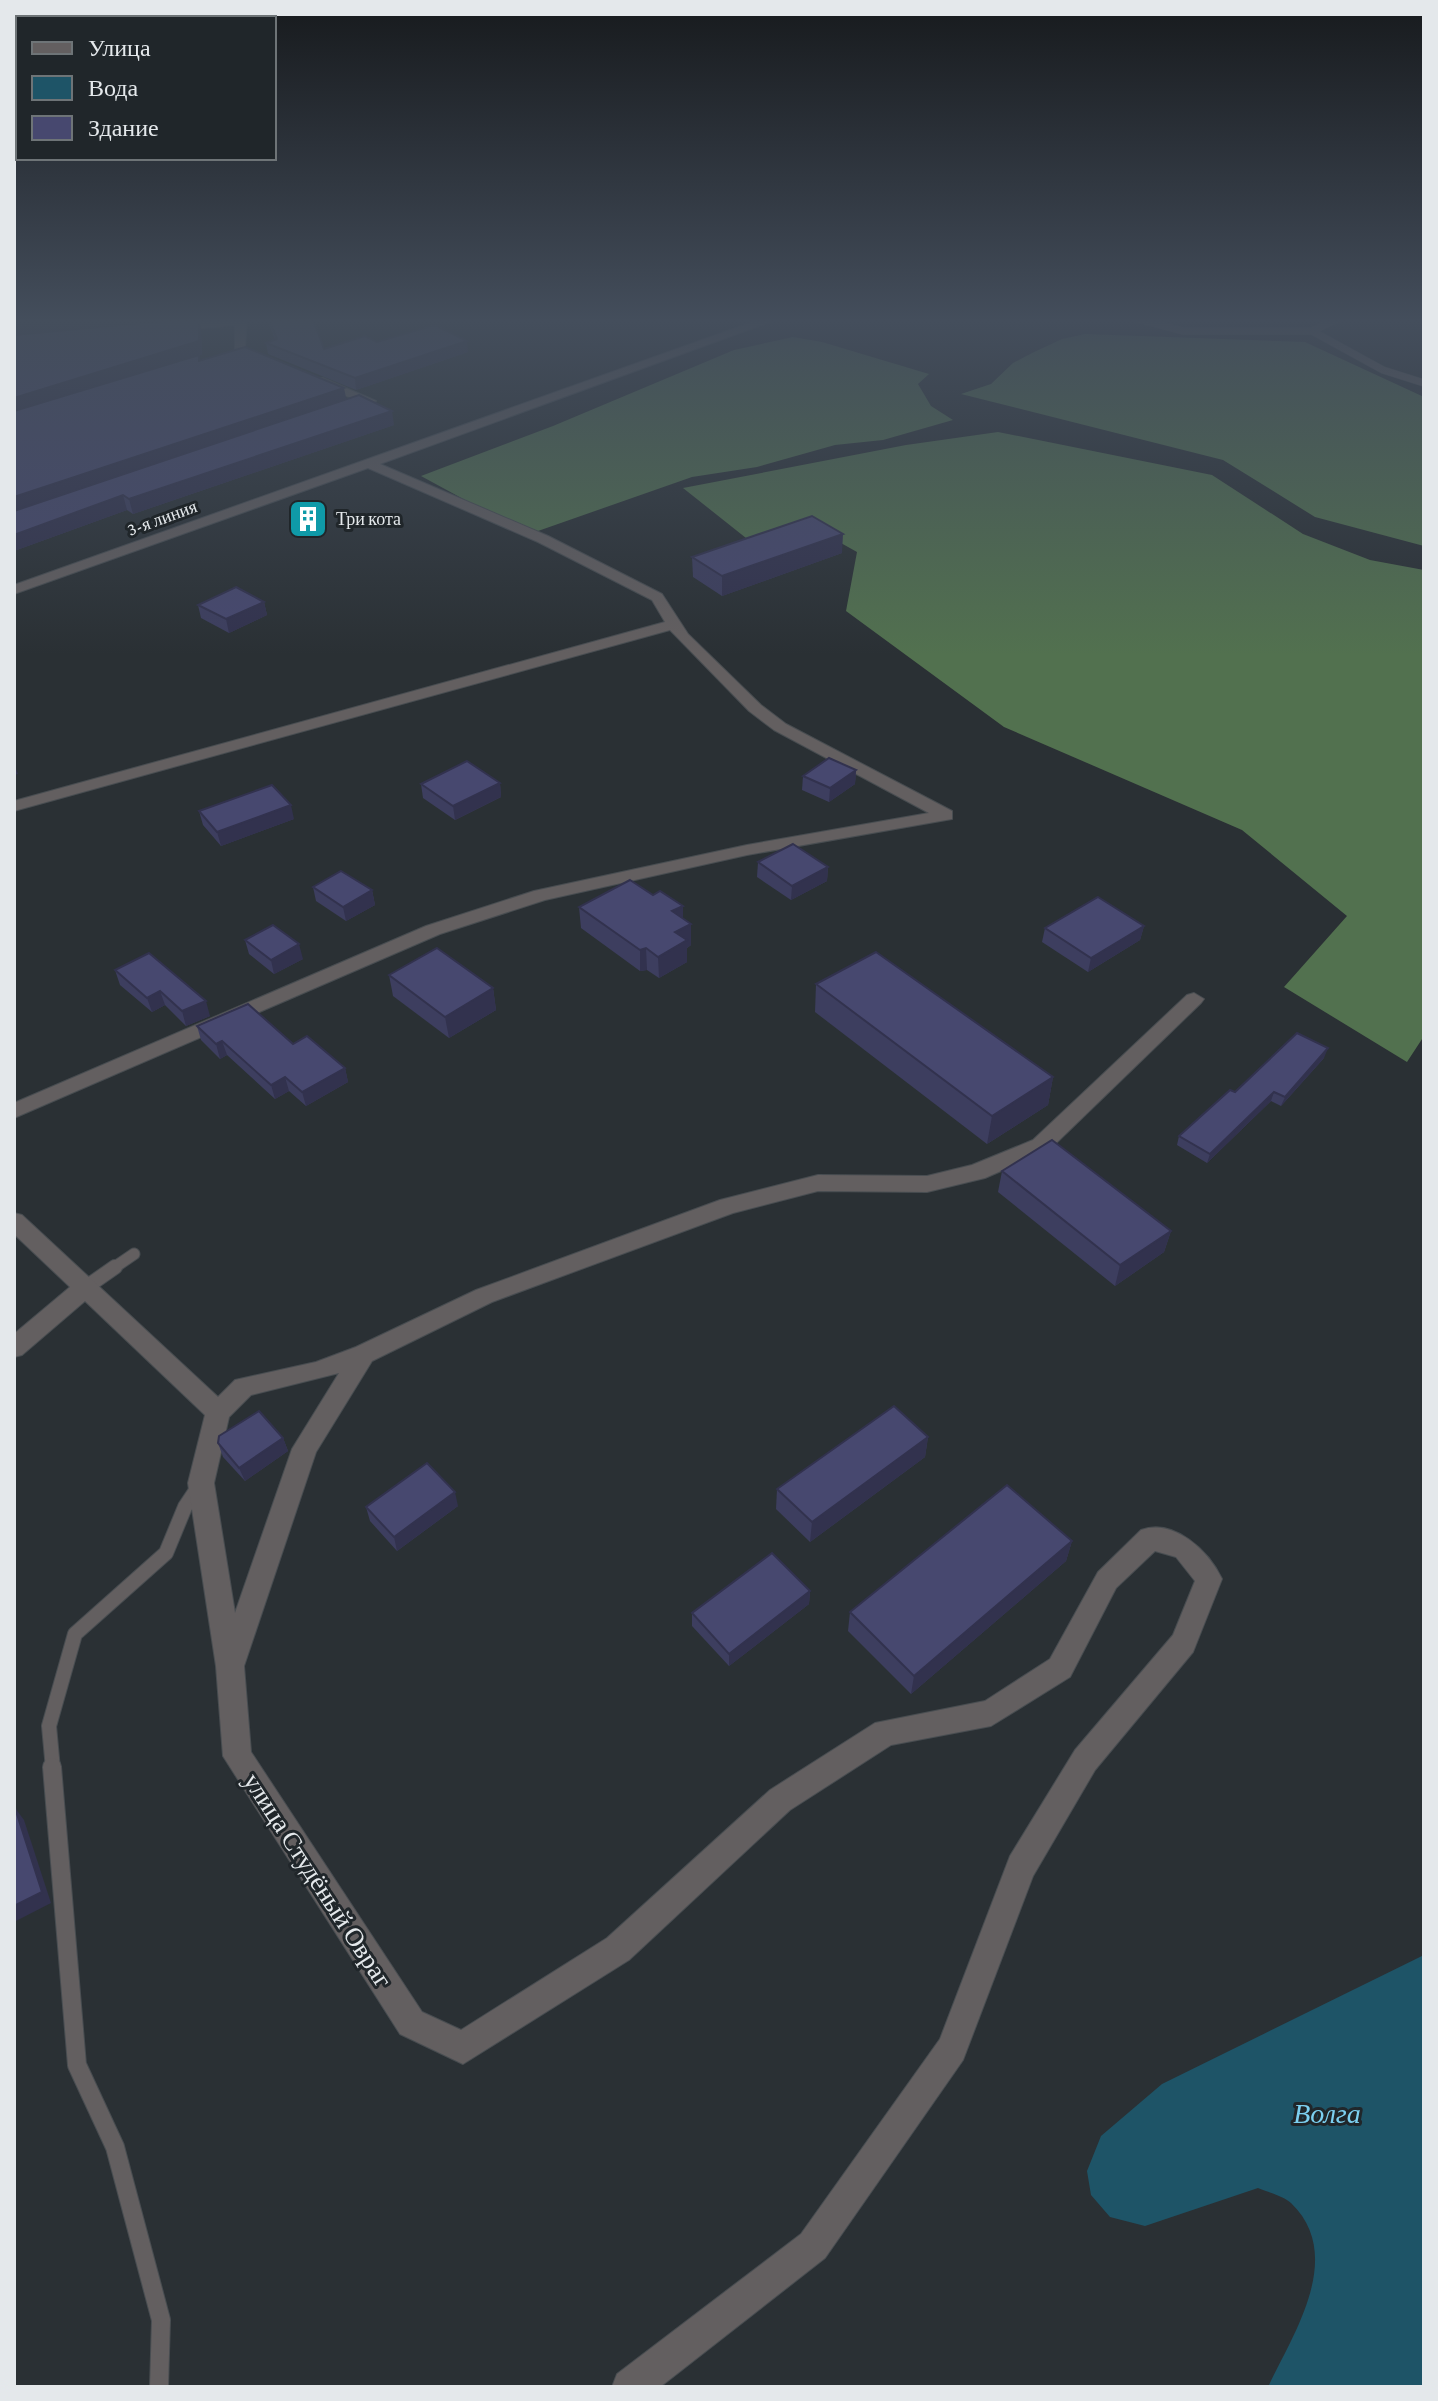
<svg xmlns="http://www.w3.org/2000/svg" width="1438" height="2401" font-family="'Crimson Pro',serif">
<rect width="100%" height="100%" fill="#2a3034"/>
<!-- forest -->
<g fill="#52714f">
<path d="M1085,334L1305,342L1424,397V546L1315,517L1223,460L961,394L991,384L1013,363L1032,353L1062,339Z"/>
<path d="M793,337L822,342L929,374L918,384L931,406L953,420L883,440L835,445L757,467L692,477L538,531L489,513L421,476L553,426L734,350Z"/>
<path d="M998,432L1212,475L1303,534L1370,560L1424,570V1036L1407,1062L1284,987L1347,916L1242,830L1004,727L846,611L857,552L814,528L746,538L683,488L906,445Z"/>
</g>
<!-- water -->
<path fill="#1e5467" d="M1424,1955V2387H1268C1293,2334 1346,2256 1291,2203C1284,2196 1267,2192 1258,2188L1145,2226L1110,2217L1091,2195L1087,2171L1101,2136L1162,2084Z"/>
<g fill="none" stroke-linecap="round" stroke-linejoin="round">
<defs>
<g id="service-far3">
<path d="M1138,319L1183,331H1312L1383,370L1424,383"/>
<path d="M1312,331L1337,319"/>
</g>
<path id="service-far2" d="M112,1269L134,1254"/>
<g id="service-far1">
<path d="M85,1288L115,1267"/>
<path d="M53,1769L49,1726L75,1634L166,1553L185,1507L199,1486"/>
</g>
<path id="service" d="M52,1767L77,2065L115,2147L161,2320L159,2387"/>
<g id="minor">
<path d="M224,319H247L245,348L268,358V362L235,352V325L173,331L167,328Z"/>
<path d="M761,319H778L380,464L548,536L662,594L688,634L761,705L786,724L952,811V819L747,855L545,900L440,934L14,1118V1103L426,926L534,891L747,845L929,813L774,730L749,711L670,630L14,811V801L665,622L652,600L538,542L368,468L14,594V585Z"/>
<path d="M315,378H323L376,401L352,409V403L359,401L315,384Z"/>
<path d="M1194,993L1204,999L1201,1003L1049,1150L985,1178L927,1192L818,1191L733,1213L492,1302L372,1361L316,1452L244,1666L251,1752L422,2012L461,2030L607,1938L770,1790L875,1723L985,1701L1050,1659L1098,1572L1141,1530C1174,1518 1209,1551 1222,1579L1193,1652L1095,1770L1033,1876L963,2060L825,2258L660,2387H612L617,2374L801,2234L940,2039L1010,1856L1075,1750L1173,1635L1195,1581L1176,1557L1155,1551L1116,1588L1070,1677L991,1726L891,1745L790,1810L629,1960L463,2064L400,2034L223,1756L216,1666L188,1483L205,1415L85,1301L22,1355L14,1357V1334L70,1287L14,1234V1213L22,1215L218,1397L235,1380L316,1362L356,1347L476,1290L720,1200L818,1175L927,1176L972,1165L1033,1140L1187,995ZM339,1373L292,1449L235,1613L214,1483L229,1417L251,1395Z"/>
</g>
</defs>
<!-- service-far3 casing -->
<use href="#service-far3" stroke="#484d51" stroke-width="8"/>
<!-- service-far2 casing -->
<use href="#service-far2" stroke="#484d51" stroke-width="13"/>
<!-- service-far1 casing -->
<use href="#service-far1" stroke="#484d51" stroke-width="16"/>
<!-- service casing -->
<use href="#service" stroke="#484d51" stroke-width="20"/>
<!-- minor casing -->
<use href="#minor" stroke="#484d51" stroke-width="2"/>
<!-- service-far3 -->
<use href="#service-far3" stroke="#635f60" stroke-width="7"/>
<!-- service-far2 -->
<use href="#service-far2" stroke="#635f60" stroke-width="11"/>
<!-- service-far1 -->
<use href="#service-far1" stroke="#635f60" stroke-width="14"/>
<!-- service -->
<use href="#service" stroke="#635f60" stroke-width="18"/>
<!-- minor -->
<use href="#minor" fill="#635f60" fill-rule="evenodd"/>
</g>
<!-- wall -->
<g fill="#3d3e5f">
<path d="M14,319L155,322L199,319L201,331L202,355H199L200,361L346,400L394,425L133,514L127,510L14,551Z"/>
<path d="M267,319H313L324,349L377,342L468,352L356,390L268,354L266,343L275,340Z"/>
<path d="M842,553L722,596L693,577L692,557Z"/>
<path d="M264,602L267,615L229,633L201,618L198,605Z"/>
<path d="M856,770L855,784L829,802L802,790L803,776Z"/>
<path d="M500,783L501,797L455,820L423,798L421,784Z"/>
<path d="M199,811L294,819L221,846L203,825Z"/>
<path d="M758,862L828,867L827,881L791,900L757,877Z"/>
<path d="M313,887L372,890L375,905L346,921L316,901Z"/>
<path d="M653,895L683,906V918L691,924V945L687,948V962L659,978L647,970L640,971L581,928L579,907Z"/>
<path d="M1144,926L1140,940L1088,972L1042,942L1045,928Z"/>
<path d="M245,940L303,959L274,974L249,954Z"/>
<path d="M149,953L210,1016L186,1026L165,1005L152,1012L120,985L115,970Z"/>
<path d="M389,975L493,988L496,1010L449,1038L393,996Z"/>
<path d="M816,984L1053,1077L1048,1105L987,1144L815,1012Z"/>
<path d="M197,1026L293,1044L345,1068L348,1082L306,1106L289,1091L275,1099L227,1055L220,1059L201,1040Z"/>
<path d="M1324,1058L1281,1106L1271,1101L1207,1163L1177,1145L1179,1136L1235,1092Z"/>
<path d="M1002,1171L1171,1231L1164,1252L1115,1286L998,1192Z"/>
<path d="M928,1437L925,1457L810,1542L776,1509L777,1489Z"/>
<path d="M283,1438L288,1451L245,1481L223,1457L218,1443Z"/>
<path d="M458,1506L397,1551L370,1521L366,1507Z"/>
<path d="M1072,1541L1066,1561L911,1694L848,1631L850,1612Z"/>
<path d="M810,1591L809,1604L729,1666L692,1626V1613Z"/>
</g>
<!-- shaded-wall -->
<g fill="#32324e">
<path d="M55,319H155V323L14,337V323Z"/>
<path d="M199,319L201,331L202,355H199L202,369L14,413V398Z"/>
<path d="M467,341L468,352L356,390L355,378Z"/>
<path d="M344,388L347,402L14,513V497Z"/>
<path d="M392,411L394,425L133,514L129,499Z"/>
<path d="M123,495L127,510L14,551V535Z"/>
<path d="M843,534L842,553L722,596V576Z"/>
<path d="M264,602L267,615L229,633L226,619Z"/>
<path d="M14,764L18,774L14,775Z"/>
<path d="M856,770L855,784L829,802L830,788Z"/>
<path d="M500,783L501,797L455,820L453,806Z"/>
<path d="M291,805L294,819L221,846L217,832Z"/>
<path d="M828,867L827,881L791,900L792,886Z"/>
<path d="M372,890L375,905L346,921L343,907Z"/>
<path d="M683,906V927L672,911Z"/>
<path d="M691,924V945L687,948V962L659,978L658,957L675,932Z"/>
<path d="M1144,926L1140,940L1088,972L1091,958Z"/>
<path d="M299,944L303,959L274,974L271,960Z"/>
<path d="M646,948L647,970L640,971V950Z"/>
<path d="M493,988L496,1010L449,1038L445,1017Z"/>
<path d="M160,991L165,1005L152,1012L147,998Z"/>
<path d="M206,1001L210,1016L186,1026L182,1011Z"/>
<path d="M222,1041L227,1055L220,1059L216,1044Z"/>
<path d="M1328,1048L1324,1058L1281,1106L1285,1097Z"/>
<path d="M345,1068L348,1082L306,1106L302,1092Z"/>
<path d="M285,1077L289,1091L275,1099L271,1085Z"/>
<path d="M1053,1077L1048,1105L987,1144L992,1116Z"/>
<path d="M1274,1092L1271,1101L1207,1163L1210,1154Z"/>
<path d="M1171,1231L1164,1252L1115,1286L1120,1265Z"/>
<path d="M928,1437L925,1457L810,1542L812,1522Z"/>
<path d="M283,1438L288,1451L245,1481L239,1468Z"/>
<path d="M455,1492L458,1506L397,1551L394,1537Z"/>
<path d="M1072,1541L1066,1561L911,1694L914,1676Z"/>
<path d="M810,1591L809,1604L729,1666V1654Z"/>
<path d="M15,1808L24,1820L51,1903L14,1922Z"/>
</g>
<!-- building -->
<g fill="#47486f" stroke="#32324e" stroke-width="2">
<path d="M14,319H55L14,323Z"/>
<path d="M185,319H199V341L14,398V335Z"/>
<path d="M269,319H313L324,349L365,336L377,342L435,325L467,341L355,378L266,343L277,339Z"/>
<path d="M245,347L344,388L14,497V411L199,355V361Z"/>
<path d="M359,395L392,411L129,499L123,495L14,535V511Z"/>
<path d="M812,516L843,534L722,576L692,557Z"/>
<path d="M236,587L264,602L226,619L198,605Z"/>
<path d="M829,758L856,770L830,788L803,776Z"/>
<path d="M467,761L500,783L453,806L421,784Z"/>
<path d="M272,785L291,805L217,832L199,811Z"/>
<path d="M793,844L828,867L792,886L758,862Z"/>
<path d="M341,871L372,890L343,907L313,887Z"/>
<path d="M630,880L653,895L660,891L683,906L672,911L691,924L675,932L687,940L658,957L646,948L640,950L579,907Z"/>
<path d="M1098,897L1144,926L1091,958L1045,928Z"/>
<path d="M273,925L299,944L271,960L245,940Z"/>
<path d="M437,948L493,988L445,1017L389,975Z"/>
<path d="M876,952L1053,1077L992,1116L816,984Z"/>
<path d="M149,953L206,1001L182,1011L160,991L147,998L115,970Z"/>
<path d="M248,1004L293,1044L307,1036L345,1068L302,1092L285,1077L271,1085L222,1041L216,1044L197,1026Z"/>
<path d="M1297,1033L1328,1048L1285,1097L1274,1092L1210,1154L1179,1136L1230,1090L1235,1092Z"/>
<path d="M1052,1140L1171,1231L1120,1265L1002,1171Z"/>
<path d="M894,1406L928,1437L812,1522L777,1489Z"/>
<path d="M259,1411L283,1438L239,1468L218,1443L219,1436Z"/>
<path d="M427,1463L455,1492L394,1537L366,1507Z"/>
<path d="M1007,1485L1072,1541L914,1676L850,1612Z"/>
<path d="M772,1553L810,1591L729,1654L692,1613Z"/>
<path d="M15,1808L42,1892L14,1906V1809Z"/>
</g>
<!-- sky -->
<linearGradient id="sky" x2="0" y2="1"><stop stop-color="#171a1d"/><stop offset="0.49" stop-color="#444e5c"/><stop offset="1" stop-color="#444e5c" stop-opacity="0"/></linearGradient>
<rect width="1438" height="655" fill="url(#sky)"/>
<!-- icons -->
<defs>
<symbol id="building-square" viewBox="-11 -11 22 22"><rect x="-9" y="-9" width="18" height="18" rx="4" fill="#0f9aa8" stroke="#20262a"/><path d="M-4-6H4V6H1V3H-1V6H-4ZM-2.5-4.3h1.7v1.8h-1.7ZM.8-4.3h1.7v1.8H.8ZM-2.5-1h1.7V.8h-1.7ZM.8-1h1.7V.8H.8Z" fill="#fff"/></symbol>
</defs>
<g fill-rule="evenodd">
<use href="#building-square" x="286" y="497" width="44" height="44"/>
</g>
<g text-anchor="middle" stroke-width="6" stroke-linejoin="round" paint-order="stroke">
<!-- far-street labels -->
<g font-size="18" fill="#e4e8eb" stroke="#20262a">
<text transform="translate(162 518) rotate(-20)" y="6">3-я линия</text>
</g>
<!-- far-poi labels -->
<g font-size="18" fill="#e4e8eb" stroke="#20262a" text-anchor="start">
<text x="336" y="525">Три кота</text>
</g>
<!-- near-street labels -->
<g font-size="26" fill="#e4e8eb" stroke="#20262a">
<text transform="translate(318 1880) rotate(57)" y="9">улица Студёный Овраг</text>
</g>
<!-- near-water labels -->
<g font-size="28" font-style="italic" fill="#7cd0f1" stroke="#20262a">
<text x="1327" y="2123">Волга</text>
</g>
</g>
<!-- border -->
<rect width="1438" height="2401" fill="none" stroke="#e4e8eb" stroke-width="32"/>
<!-- legend -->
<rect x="16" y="16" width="260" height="144" fill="#20262a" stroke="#6e7477" stroke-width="2"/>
<rect x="32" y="42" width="40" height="12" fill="#635f60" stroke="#6e7477" stroke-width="2"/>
<text x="88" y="56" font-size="24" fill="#e4e8eb">Улица</text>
<rect x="32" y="76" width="40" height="24" fill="#1e5467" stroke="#6e7477" stroke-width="2"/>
<text x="88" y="96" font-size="24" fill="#e4e8eb">Вода</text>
<rect x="32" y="116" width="40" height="24" fill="#47486f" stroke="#6e7477" stroke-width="2"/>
<text x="88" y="136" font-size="24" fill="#e4e8eb">Здание</text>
</svg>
